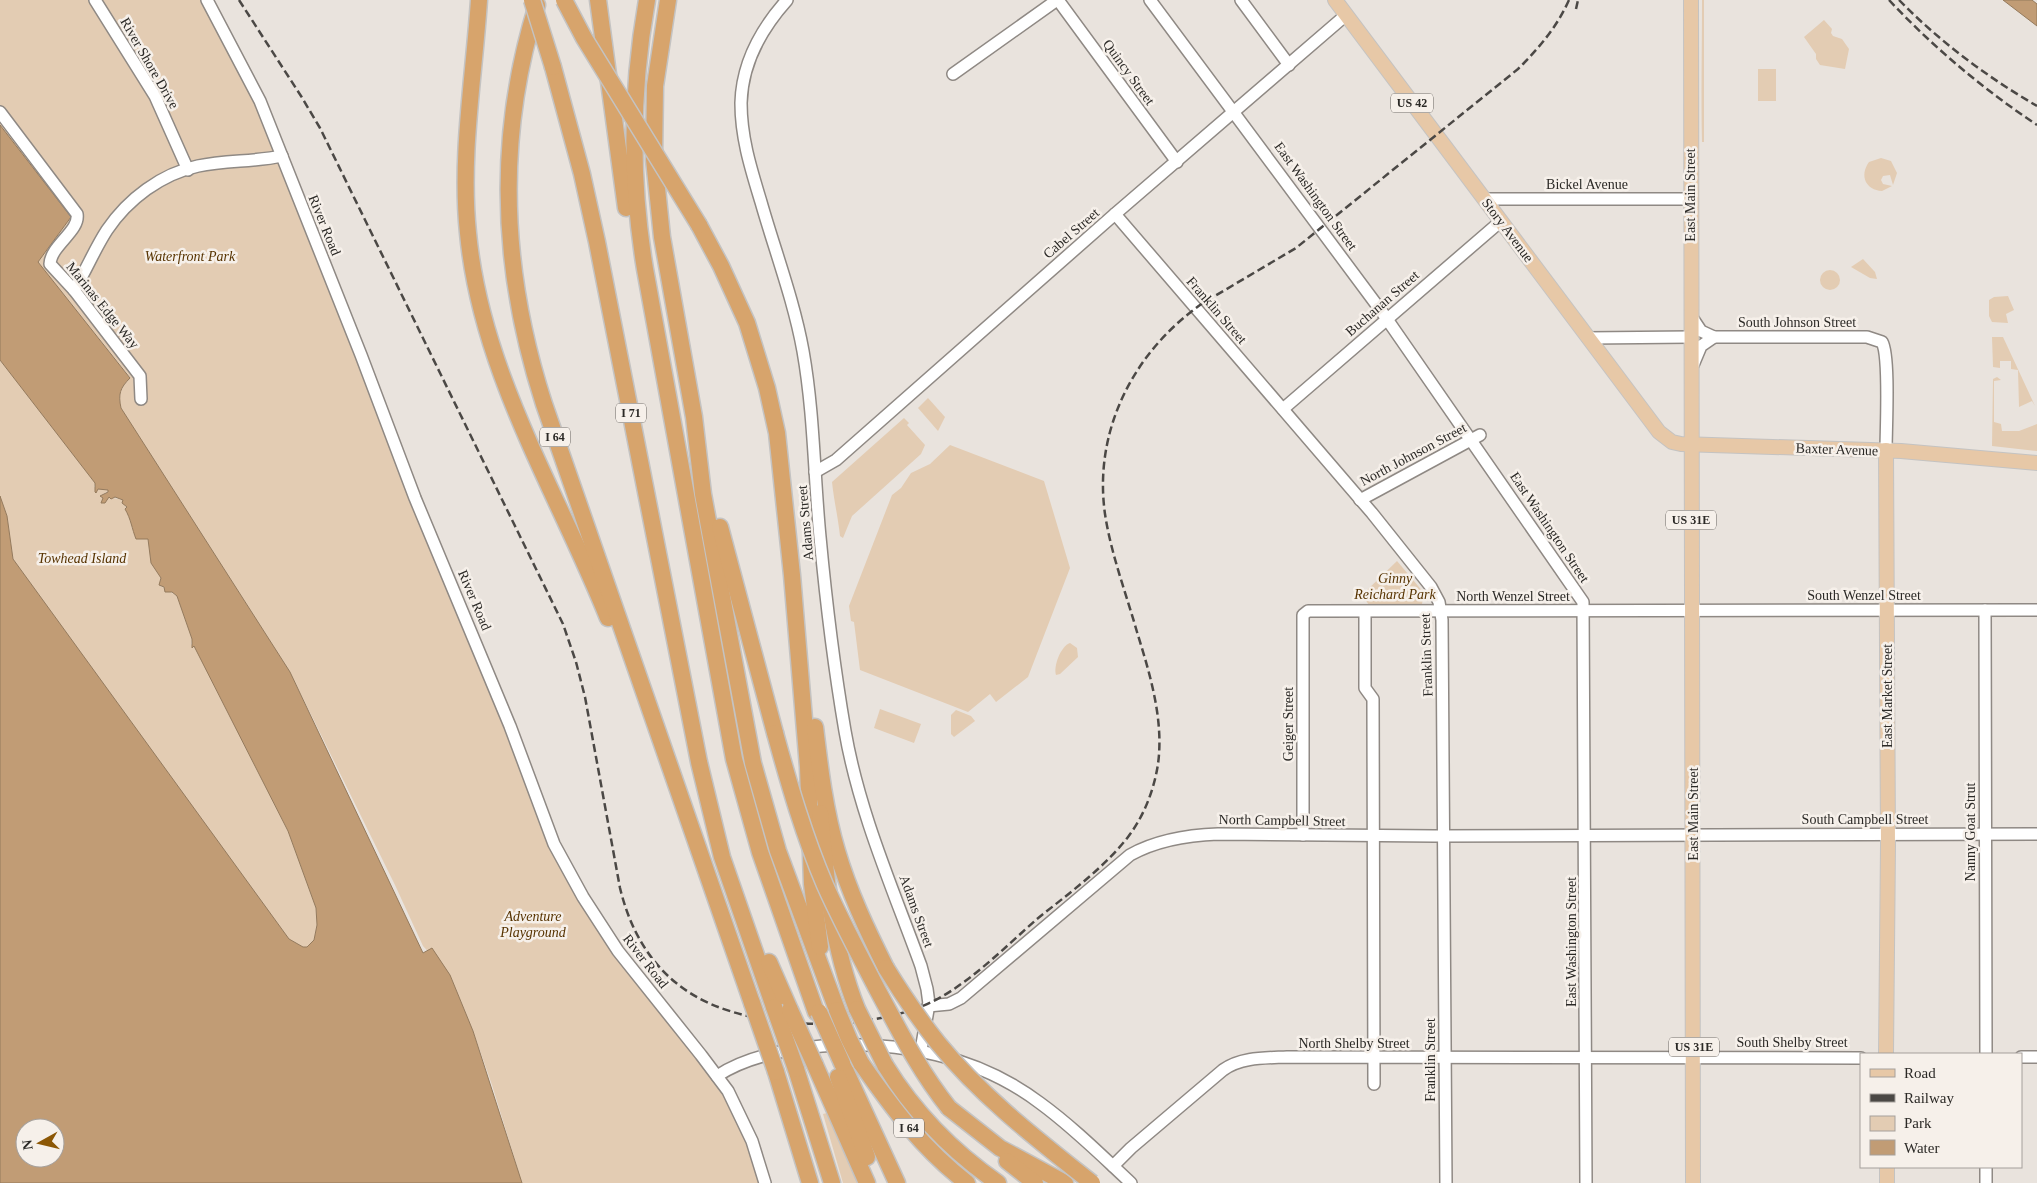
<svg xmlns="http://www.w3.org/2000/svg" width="2037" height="1183" font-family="'Times New Roman',serif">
<rect width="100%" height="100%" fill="#e9e3dd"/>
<!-- green -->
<g fill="#e3ccb3">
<path d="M0,0H207L260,101L554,844L583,897L717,1076L752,1141L764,1183H522L492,1085L473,1031L450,975L423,946L395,885L290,672L121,408C118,394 121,388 130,377L38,262L71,217L0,125Z"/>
<path d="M1702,0H1704V142H1702C1701,96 1702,47 1702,0Z"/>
<path d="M1824,20L1832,29L1831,33L1833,36L1842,39L1849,49L1845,69L1820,65L1816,59V54L1804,37Z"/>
<rect x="1758" y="69" width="18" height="32"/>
<path d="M1881,158L1891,161L1897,173L1893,185L1890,175L1883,176L1881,180L1883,184L1892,186L1882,191C1866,190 1859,176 1869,162Z"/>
<path d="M1863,259L1875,272L1877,279L1870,278L1851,267Z"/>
<circle cx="1830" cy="280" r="10"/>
<path d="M2008,296L2014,310L2006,314L2008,323L1992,322L1989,316V300L1994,297Z"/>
<path d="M1992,337H2003L2035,406L2032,401L2019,407L2018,370L2011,369V361H2000V368L1993,367Z"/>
<path d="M0,360L95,483L94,487L109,490L108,491L100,496L106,500L109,497L123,500L132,522V528L148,539L151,563L161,578L159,585L177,596L192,639L191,644L196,648L288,831L316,908L317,925L314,940L307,947H303L289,939L13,559L7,516L0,496Z"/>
<path d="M1997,377L2001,380L1994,381V422L2001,424L2002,431H2019L2037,424V451L1992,446L1993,379Z"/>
<path d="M928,398L945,417L938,431L918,408Z"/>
<path d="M904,418L909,423L907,425L925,445L921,454L852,516L843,538L840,536C838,517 834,501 832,482Z"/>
<path d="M950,445L1044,481L1070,568L1028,677L996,702L990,694L968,712L860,670L854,622L851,621L849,606L892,495L901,488L911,473L930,464Z"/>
<path d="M1397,561L1424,593L1422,604L1369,605L1362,595Z"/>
<path d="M1070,643L1077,648L1078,657L1060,674L1056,675C1053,666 1061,646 1070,643Z"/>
<path d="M880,709L921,724L914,743L874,728Z"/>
<path d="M956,710L971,716L975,721L954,737L951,734V715Z"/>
<path d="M827,1113L833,1121L861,1183H843L823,1114Z"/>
</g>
<!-- water -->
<g fill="#c19c75" stroke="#947a5d" fill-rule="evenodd">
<path d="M2003,0H2032L2037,4V26Z"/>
<path d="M0,125L71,217L38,262L130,378C120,388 118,394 121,408L290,672L423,953L432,948L450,975L473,1031L522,1183H0V496L7,516L13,559L289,939L303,947H307L314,940L317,925L316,908L288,831L195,648L194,646L192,648V639L177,596L172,592H165L164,587L159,585L161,578L151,563L148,539H136C132,529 131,519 125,509L127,507L122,503L123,500L115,497L111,499L109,497L105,503H101L103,498L100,496L108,492V490L98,489L96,493L95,492V483L0,360ZM25,1128H55V1158H25Z"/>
</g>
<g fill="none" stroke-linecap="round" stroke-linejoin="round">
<defs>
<g id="minor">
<path d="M95,0L155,96L188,170"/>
<path d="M207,0L260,101L361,355L415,498L510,726L554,844L583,897L618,951L701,1055L728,1091L752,1141L765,1183"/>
<path d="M787,0C761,29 742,63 741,103C741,138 751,169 761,202C775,251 794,301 803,351C814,413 814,475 820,537C826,601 834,667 845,731C859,812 893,889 921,966L927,989L929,1004L921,1050"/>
<path d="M1058,0L1177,162"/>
<path d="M1150,0L1382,312L1583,602L1586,1183"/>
<path d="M1241,0L1289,65"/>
<path d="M953,74L1057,0"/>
<path d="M0,112L77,214C80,231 51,245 50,264L74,290L140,376L141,399"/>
<path d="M1484,199H1690"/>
<path d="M1115,214L1372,513L1431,587L1439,602L1442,620L1446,1183"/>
<path d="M74,290C86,271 94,250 107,230C128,199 161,174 198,166C226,160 254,162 282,156"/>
<path d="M1691,316L1701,331L1714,337H1867L1882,342C1890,356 1886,430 1886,450"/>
<path d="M1588,338L1691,337"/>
<path d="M1693,365L1701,346L1714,337"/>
<path d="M1283,409L1501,221"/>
<path d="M815,472L836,460L1115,214L1346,15"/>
<path d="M1360,500L1480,435"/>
<path d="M1985,610L1986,1054"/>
<path d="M1365,612V688L1373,699L1374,1084"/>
<path d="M1303,835V615L1308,611L2037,610"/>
<path d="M928,1006L949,1004L961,998L1130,855C1155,841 1189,835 1218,834L1435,836L2037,834"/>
<path d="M2021,1057H2037"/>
<path d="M717,1076C747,1056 786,1049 822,1046C898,1040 978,1056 1040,1103C1073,1127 1102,1156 1131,1183"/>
<path d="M1113,1166L1131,1148L1223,1070C1241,1057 1265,1058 1287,1057L1861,1058"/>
<path d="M1986,1167V1183"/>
</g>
<g id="major">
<path d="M1335,0L1659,432L1672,442L1681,444L1901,451L2037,463"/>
<path d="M1691,0L1693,1183"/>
<path d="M1886,450L1888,845L1886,1054"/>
<path d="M1887,1183V1167"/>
</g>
<g id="highway">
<path d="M479,0C474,77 460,156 468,233C481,372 557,491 608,618"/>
<path d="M598,0L626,208"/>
<path d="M647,0C631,90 630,179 645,269L734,759L760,852L816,1012"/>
<path d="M668,0L655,86L654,159L662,237L694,417L703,494L753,763L778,851L837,1010"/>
<path d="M537,5C495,139 501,271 544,404L752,1003"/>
<path d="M553,67L582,174L597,242L699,762L722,857L774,1007"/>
<path d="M699,225L721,266L747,323L767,388L777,433L792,575L808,767L812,884L820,947"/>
<path d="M720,527L775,733"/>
<path d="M815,727C820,769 825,811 837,851C849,892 867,930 886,968"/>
<path d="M820,813C826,880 832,946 857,1009"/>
<path d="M769,962L790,1010"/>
<path d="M842,1063L897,1183"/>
<path d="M861,1063C893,1109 923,1149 967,1183"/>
<path d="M815,1065L867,1183"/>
<path d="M885,1065C914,1112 953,1152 998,1183"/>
<path d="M796,1069L832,1183"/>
<path d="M776,1072L810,1183"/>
<path d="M838,1077L867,1157"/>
<path d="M949,1108L1000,1148L1065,1183"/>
<path d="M1007,1161L1035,1183"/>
</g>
</defs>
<!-- minor casing -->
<use href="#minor" stroke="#8f8984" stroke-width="14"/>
<!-- major casing -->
<use href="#major" stroke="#c4c3c2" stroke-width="16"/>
<!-- highway casing -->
<use href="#highway" stroke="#c4c3c2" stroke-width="19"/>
<!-- minor -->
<use href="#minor" stroke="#fff" stroke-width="11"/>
<!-- major -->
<use href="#major" stroke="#e7c8a7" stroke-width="14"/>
<!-- highway -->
<use href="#highway" stroke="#d7a46c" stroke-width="16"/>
<!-- rail -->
<g stroke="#4b4845" stroke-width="2.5" stroke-dasharray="8 4" stroke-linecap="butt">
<path d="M239,0L301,96L320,128L563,624L576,662L585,697L620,888C635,950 671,994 733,1012C789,1029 865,1028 920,1007C961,992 1004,948 1037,919C1068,894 1103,869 1128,837C1144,816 1154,790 1158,764C1164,720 1150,674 1137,632C1126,593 1111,554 1105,514C1093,429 1135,350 1203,303L1296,248L1518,69C1539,48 1557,27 1569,0"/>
<path d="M1889,0C1933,47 1983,89 2037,125"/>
<path d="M1899,0C1939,41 1987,77 2037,106"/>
<path d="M1576,9L1578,0"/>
</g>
<defs>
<g id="highway-bridge">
<path d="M532,0L553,67"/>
<path d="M564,0L584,38L699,225"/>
<path d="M775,733C789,784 804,836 825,885C841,921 860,956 878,991C900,1032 920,1072 949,1108"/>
<path d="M886,968C902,994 919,1019 938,1043C982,1097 1038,1140 1092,1183"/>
<path d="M752,1003L776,1072"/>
<path d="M774,1007L796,1069"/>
<path d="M857,1009L885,1065"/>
<path d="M790,1010L815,1065"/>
<path d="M837,1010L849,1039L861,1063"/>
<path d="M819,1012L842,1063"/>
</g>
</defs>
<!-- highway-bridge casing -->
<use href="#highway-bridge" stroke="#c4c3c2" stroke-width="19" stroke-linecap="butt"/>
<!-- highway-bridge -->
<use href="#highway-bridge" stroke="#d7a46c" stroke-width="16"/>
</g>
<g text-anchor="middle" stroke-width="5" stroke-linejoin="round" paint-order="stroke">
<!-- shield labels -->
<g fill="#f6f0ea" stroke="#686561" stroke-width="1">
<rect x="1391" y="93.5" width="42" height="19" rx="4"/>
<rect x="616" y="403.5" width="30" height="19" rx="4"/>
<rect x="540" y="427.5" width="30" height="19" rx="4"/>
<rect x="1666" y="510.5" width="50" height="19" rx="4"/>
<rect x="1669" y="1037.5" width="50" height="19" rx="4"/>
<rect x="894" y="1118.5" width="30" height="19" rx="4"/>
</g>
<g font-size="12" font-weight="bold" fill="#2b2926">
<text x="1412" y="107">US 42</text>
<text x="631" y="417">I 71</text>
<text x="555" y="441">I 64</text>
<text x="1691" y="524">US 31E</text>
<text x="1694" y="1051">US 31E</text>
<text x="909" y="1132">I 64</text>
</g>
<!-- street labels -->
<g font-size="14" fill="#2b2926" stroke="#f6f0ea">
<text transform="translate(150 63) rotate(60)" y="5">River Shore Drive</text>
<text transform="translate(1129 72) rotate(54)" y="5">Quincy Street</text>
<text x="1587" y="189">Bickel Avenue</text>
<text transform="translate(1690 195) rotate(-90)" y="5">East Main Street</text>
<text transform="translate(1316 196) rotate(54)" y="5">East Washington Street</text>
<text transform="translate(325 225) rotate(68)" y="5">River Road</text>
<text transform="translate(1508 230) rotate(53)" y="5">Story Avenue</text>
<text transform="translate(1071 233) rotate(-41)" y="5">Cabel Street</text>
<text transform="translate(1382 303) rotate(-41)" y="5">Buchanan Street</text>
<text transform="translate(103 305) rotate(51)" y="5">Marinas Edge Way</text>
<text transform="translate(1217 310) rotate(49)" y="5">Franklin Street</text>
<text x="1797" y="327">South Johnson Street</text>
<text transform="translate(1837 449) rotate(2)" y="5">Baxter Avenue</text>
<text transform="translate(1413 454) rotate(-28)" y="5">North Johnson Street</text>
<text transform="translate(805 523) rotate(-95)" y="5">Adams Street</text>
<text transform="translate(1550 527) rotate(56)" y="5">East Washington Street</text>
<text x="1864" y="600">South Wenzel Street</text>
<text x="1513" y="601">North Wenzel Street</text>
<text transform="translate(475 600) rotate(67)" y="5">River Road</text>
<text transform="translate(1426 655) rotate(-92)" y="5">Franklin Street</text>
<text transform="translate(1887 696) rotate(-90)" y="5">East Market Street</text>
<text transform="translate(1288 724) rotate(-90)" y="5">Geiger Street</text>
<text transform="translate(1693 814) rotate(-90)" y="5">East Main Street</text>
<text x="1865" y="824">South Campbell Street</text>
<text transform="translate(1282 820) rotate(1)" y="5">North Campbell Street</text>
<text transform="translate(1970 832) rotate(-90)" y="5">Nanny Goat Strut</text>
<text transform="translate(917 911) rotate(70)" y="5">Adams Street</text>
<text transform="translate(1571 942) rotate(-90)" y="5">East Washington Street</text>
<text transform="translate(646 961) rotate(52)" y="5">River Road</text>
<text x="1792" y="1047">South Shelby Street</text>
<text x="1354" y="1048">North Shelby Street</text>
<text transform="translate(1430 1060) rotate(-90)" y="5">Franklin Street</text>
</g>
<!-- park labels -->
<g font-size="14" font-style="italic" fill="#573300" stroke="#f6f0ea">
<text x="190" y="261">Waterfront Park</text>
<text x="82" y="563">Towhead Island</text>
<text x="1395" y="583">Ginny<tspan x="1395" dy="16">Reichard Park</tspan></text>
<text x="533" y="921">Adventure<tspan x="533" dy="16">Playground</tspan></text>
</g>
</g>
<!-- legend -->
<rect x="1860" y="1053" width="162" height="115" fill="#f6f0ea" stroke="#a5a09c"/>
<rect x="1870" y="1069" width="25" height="8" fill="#e7c8a7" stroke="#a5a09c"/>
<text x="1904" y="1078" font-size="15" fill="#2b2926">Road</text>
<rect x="1870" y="1094" width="25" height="8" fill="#4b4845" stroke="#a5a09c"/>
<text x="1904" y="1103" font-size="15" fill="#2b2926">Railway</text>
<rect x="1870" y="1116" width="25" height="15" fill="#e3ccb3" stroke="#a5a09c"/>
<text x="1904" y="1128" font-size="15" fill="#2b2926">Park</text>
<rect x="1870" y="1140" width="25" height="15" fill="#c19c75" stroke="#a5a09c"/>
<text x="1904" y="1153" font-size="15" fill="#2b2926">Water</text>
<!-- north arrow -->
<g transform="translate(40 1143) rotate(262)"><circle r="24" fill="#f6f0ea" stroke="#a5a09c"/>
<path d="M0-4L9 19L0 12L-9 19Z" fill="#8c5705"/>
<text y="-8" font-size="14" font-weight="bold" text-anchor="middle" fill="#2b2926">N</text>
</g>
</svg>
